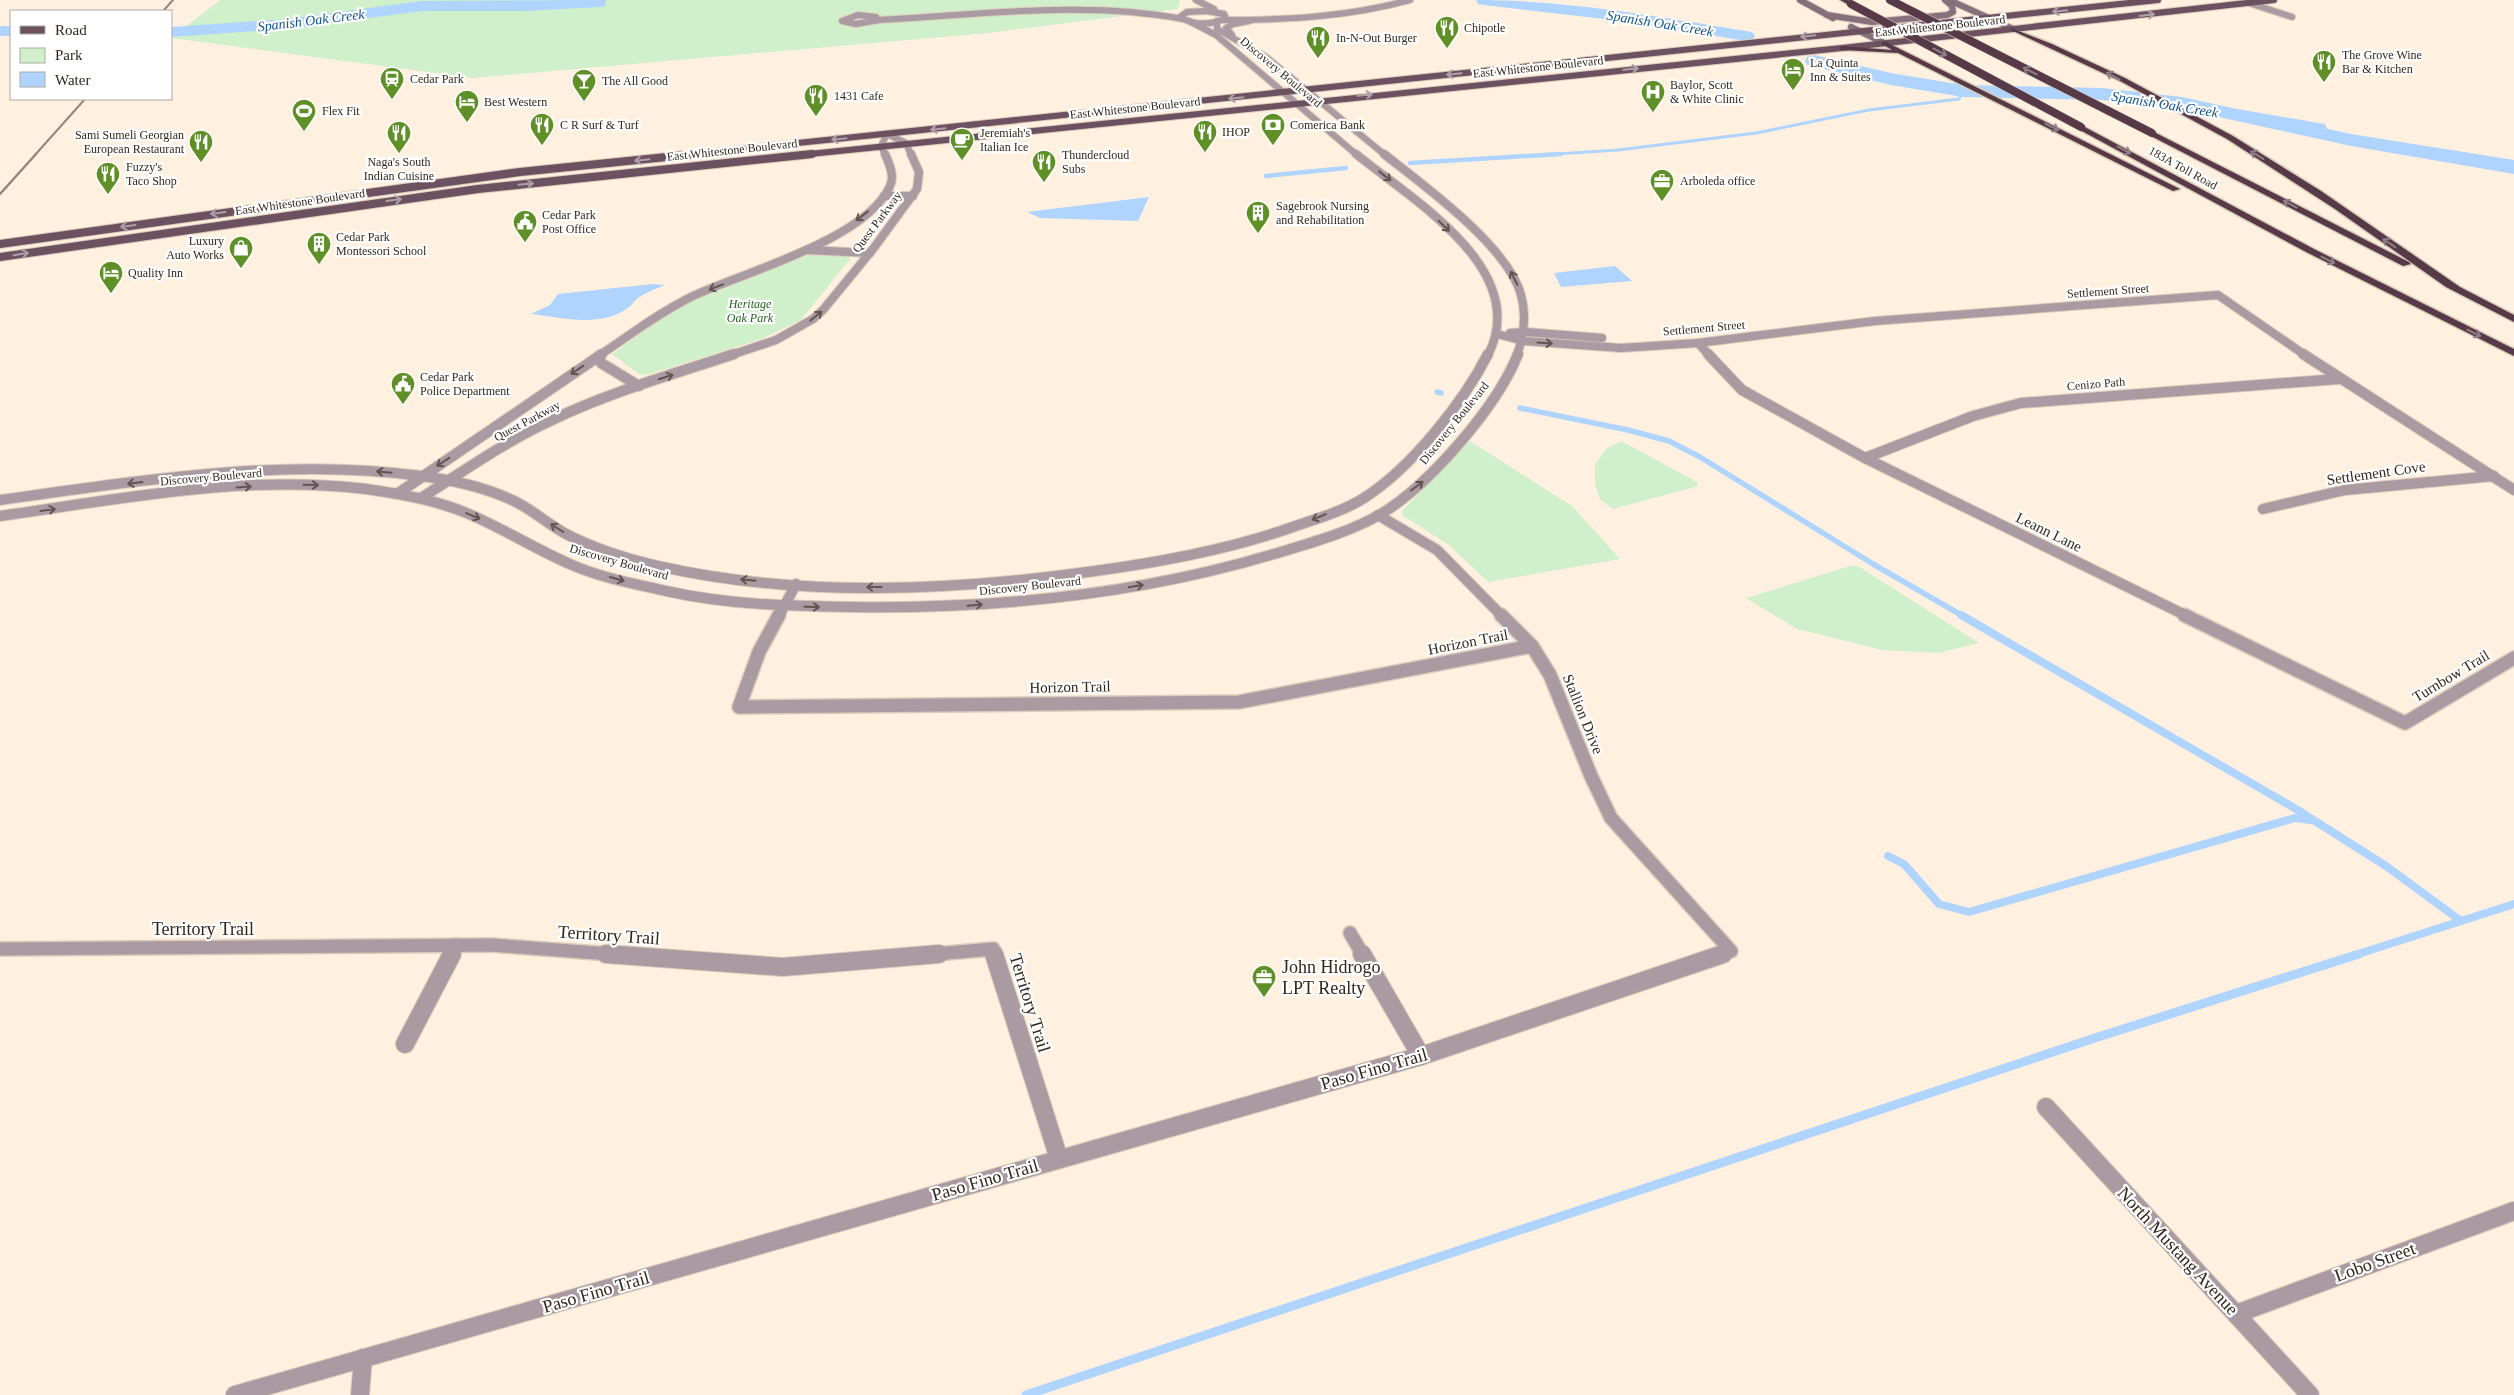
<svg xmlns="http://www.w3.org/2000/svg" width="2514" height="1395" font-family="Georgia,serif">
<rect width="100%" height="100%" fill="#fff0df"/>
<!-- green -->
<g fill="#cff0cb">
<path d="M220,0H1180L1178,9L989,33L473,78L171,38Z"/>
<path d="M811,254L848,255L850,259L801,320L761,339L646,375L639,374L612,354L678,307Z"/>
<path d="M1470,441L1572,506L1620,559L1488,582L1449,545L1402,515L1403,510Z"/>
<path d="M1621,441L1697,482L1698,486L1613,509L1600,499L1595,485V465L1606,449Z"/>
<path d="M1850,566H1858L1979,643L1939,653L1882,650L1797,629L1746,598Z"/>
</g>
<!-- water -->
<g fill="#afd4ff">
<path d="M2183,104L2237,109L2325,124L2327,129L2312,136Z"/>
<path d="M1149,197L1138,221L1040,218L1027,212Z"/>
<path d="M1615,266L1632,281L1561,287L1554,273Z"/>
<path d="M653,284L665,285C656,289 644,293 637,299C634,301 632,305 629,307C602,328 562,318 531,314L550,305L558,294Z"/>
</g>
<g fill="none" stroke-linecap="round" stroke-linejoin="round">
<!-- stream-far4 -->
<path stroke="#afd4ff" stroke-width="3" d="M1541,155L1618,150L1756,133L1869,110L1959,99L1963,91"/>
<!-- stream-far3 -->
<g stroke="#afd4ff" stroke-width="4.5">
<path d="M1410,163L1561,154"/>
<path d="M1266,176L1346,168"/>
</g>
<!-- stream-far2 -->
<g stroke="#afd4ff" stroke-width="5.5">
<path d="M1437,392L1441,393"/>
<path d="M1520,408L1628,430L1669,441L1700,457L1873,564L1963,616"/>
</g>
<!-- stream-far1 -->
<g stroke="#afd4ff" stroke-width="8">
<path d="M1961,615L2296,809L2386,866L2461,921"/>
<path d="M1888,856L1904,864L1939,904L1969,912L2295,818L2311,820"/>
<path d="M2355,955L2514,904"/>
</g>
<!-- stream -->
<path stroke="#afd4ff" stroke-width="9" d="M1026,1395L2098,1037L2359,954"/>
<!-- river -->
<g fill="#afd4ff" fill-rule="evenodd">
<path d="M606,0L605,6L599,7L526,11H422L286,29L171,37V27L286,19L422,1Z"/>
<path d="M1476,0C1567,0 1656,16 1746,31L1752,32L1755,36L1752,40L1746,41L1630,22L1484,5L1478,4Z"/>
<rect x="0" y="26" width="11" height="10"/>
<path d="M1814,55L1891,73L1963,85L2102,88L2182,97L2351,134L2514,160V174L2351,146L2182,109L2102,100L1963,97L1891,85L1807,65L1805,61L1807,57Z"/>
</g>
<defs>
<g id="minor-far4">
<path d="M2249,3L2292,17"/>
<path d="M876,20V17L858,15L842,21L856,24L879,20C980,15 1083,0 1183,19"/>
<path d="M1222,20C1286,20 1348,17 1410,0"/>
<path d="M885,155L881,146L887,134L906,143L911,155"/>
</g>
<g id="minor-far3">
<path d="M884,196H913"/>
<path d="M807,250L870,253"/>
<path d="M1510,333L1526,332L1602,338"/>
<path d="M1497,334L1524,341L1621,348L1698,343L1875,321L2218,295L2305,355"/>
<path d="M1698,343L1709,355"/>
<path d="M600,355C630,335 660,312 693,296C744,272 866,240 890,186C895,176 889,163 885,154"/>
<path d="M731,355L776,340L813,319L823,310L873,249L917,189L919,172L911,154"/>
</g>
<g id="minor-far2">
<path d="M1708,354L1742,390L1865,458L2187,616"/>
<path d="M2303,354L2514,490"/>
<path d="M599,356L601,363L639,386"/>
<path d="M1865,458L1973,416L2021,403L2339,379"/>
<path d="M397,494L602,354"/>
<path d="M421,498C464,471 506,441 552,420C610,392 674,374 734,354"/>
<path d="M2263,509L2345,490L2494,476"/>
<path d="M1378,515L1437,550L1502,616"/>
<path d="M779,616L796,584"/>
</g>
<g id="minor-far1">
<path d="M779,615L759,652L739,707L1239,702L1532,646"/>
<path d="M1501,615L1532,646L1550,675L1591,776L1611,818L1731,951L1720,955"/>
<path d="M2184,615L2405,723L2514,658"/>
<path d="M1350,933L1363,955"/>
<path d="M0,949L492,945L623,955"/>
<path d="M451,955L456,945"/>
<path d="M924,955L993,949L995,955"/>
</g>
<g id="minor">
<path d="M606,954L783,967L939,954"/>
<path d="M994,954L1059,1159"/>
<path d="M1362,954L1421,1056"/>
<path d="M405,1044L452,954"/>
<path d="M2046,1107L2310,1395"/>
<path d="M2236,1314L2514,1211"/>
<path d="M235,1395L1421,1056L1723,954"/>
<path d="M360,1395L363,1358"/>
</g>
<g id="tertiary-far2">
<path d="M1196,0L1214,9"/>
<path d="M1207,11L1224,14L1226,18C1212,25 1194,26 1180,17L1187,12Z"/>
<path d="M1189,21L1216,35L1357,155"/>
<path d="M1217,21V29L1266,57L1385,155"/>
<path d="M1232,35L1226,28L1233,24L1249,21"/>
</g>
<g id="tertiary-far1">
<path d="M1356,154C1412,200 1532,269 1488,355"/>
<path d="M1384,154C1423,185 1508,246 1521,295C1527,316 1524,335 1517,355"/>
</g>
<g id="tertiary">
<path d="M0,500C139,481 281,457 421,476C453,480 485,487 514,501C533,510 549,525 568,535C596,549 627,559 658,566C798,598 954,591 1095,571C1161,562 1227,550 1290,528C1315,519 1342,512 1364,498C1411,468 1463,403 1488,354"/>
<path d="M0,516C120,499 244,474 366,489C401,494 436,500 469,514C504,529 537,550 572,565C602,578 635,584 666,591C728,605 791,606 853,607C996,609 1137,595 1274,554C1310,543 1348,533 1381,514C1429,485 1497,407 1518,354"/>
</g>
<g id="secondary">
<path d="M1800,0L1833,18"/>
<path d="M1949,0L2013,29"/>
<path d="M1827,15L1872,22L1947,15L1953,12L1952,6L1945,0"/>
<path d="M1851,27L1884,43"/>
</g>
<g id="primary-far1">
<path d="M684,155L2158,0"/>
<path d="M800,155L1842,48L2274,0"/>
</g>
<g id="primary">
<path d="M0,244L520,172L696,154"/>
<path d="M0,257L478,189L812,154"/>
</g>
<g id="motorway">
<path d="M1840,0H1848L1854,4L1849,5Z"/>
<path d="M2011,28L2052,44L2125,78L2233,136L2321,191L2460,287L2514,315V322L2446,287L2335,209L2227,139L2120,81L2011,30Z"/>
<path d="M1882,42H1886L2180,189L2173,191L1898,53L1842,50L1839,48L1842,46L1892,50L1882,44Z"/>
<path d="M2081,125L2314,249L2514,349V356L2308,253L2078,129L2077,127Z"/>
<path d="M2152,131L2409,262L2411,264L2403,266L2149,135V131Z"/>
</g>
</defs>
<!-- minor-far4 casing -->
<use href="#minor-far4" stroke="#daccbc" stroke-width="8"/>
<!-- minor-far3 casing -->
<use href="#minor-far3" stroke="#daccbc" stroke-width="10"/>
<!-- minor-far2 casing -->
<use href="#minor-far2" stroke="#daccbc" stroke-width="12"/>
<!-- minor-far1 casing -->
<use href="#minor-far1" stroke="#daccbc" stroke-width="16"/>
<!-- minor casing -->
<use href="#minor" stroke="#daccbc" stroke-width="20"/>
<!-- tertiary-far2 casing -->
<use href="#tertiary-far2" stroke="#daccbc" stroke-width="8"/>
<!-- tertiary-far1 casing -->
<use href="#tertiary-far1" stroke="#daccbc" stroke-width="10"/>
<!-- tertiary casing -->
<use href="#tertiary" stroke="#daccbc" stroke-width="12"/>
<!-- secondary casing -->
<use href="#secondary" stroke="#daccbc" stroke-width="8"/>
<!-- primary-far1 casing -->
<use href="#primary-far1" stroke="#daccbc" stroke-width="8"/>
<!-- primary casing -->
<use href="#primary" stroke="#daccbc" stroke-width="10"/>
<!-- motorway casing -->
<use href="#motorway" stroke="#daccbc" stroke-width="3"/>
<!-- minor-far4 -->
<use href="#minor-far4" stroke="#aa9aa2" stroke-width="6"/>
<!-- minor-far3 -->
<use href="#minor-far3" stroke="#aa9aa2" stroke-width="8"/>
<!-- minor-far2 -->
<use href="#minor-far2" stroke="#aa9aa2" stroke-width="10"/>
<!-- minor-far1 -->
<use href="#minor-far1" stroke="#aa9aa2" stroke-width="13"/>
<!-- minor -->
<use href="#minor" stroke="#aa9aa2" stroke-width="18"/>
<!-- tertiary-far2 -->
<use href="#tertiary-far2" stroke="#aa9aa2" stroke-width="6"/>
<!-- tertiary-far1 -->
<use href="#tertiary-far1" stroke="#aa9aa2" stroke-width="8"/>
<!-- tertiary -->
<use href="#tertiary" stroke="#aa9aa2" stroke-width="10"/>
<!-- secondary -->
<use href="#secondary" stroke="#86707b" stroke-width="6"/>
<!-- primary-far1 -->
<use href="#primary-far1" stroke="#6c5260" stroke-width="6"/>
<!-- primary -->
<use href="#primary" stroke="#6c5260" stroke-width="8"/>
<!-- motorway -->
<use href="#motorway" fill="#563a48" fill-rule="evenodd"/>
<!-- rail-far1 -->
<g stroke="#938779" stroke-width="2">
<path d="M163,11L173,0"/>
<path d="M35,155L85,99"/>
</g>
<!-- rail -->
<path stroke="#938779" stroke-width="2.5" d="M0,194L36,154"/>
<defs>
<g id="motorway-bridge">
<path d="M1890,0L2152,133"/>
<path d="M1851,4L2081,127"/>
</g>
</defs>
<!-- motorway-bridge casing -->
<use href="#motorway-bridge" stroke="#daccbc" stroke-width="9" stroke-linecap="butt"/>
<!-- motorway-bridge -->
<use href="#motorway-bridge" stroke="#563a48" stroke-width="8"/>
</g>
<!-- one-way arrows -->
<defs><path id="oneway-shaft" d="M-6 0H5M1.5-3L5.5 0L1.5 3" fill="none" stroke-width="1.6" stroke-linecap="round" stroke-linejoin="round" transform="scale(1.25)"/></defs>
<g stroke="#aea0a8">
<use href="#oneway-shaft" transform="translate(2060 11) rotate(174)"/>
<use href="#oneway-shaft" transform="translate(2147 15) rotate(-7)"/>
<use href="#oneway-shaft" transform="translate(1808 36) rotate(174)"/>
<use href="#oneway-shaft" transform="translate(1631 69) rotate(-6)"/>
<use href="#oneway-shaft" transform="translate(1454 74) rotate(174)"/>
<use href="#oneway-shaft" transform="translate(1365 95) rotate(-6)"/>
<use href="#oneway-shaft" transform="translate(1236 98) rotate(174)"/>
<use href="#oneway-shaft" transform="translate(938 129) rotate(174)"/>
<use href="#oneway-shaft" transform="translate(839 139) rotate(174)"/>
<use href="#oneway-shaft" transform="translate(642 160) rotate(174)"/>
<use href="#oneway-shaft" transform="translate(526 184) rotate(-6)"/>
<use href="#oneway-shaft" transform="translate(394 200) rotate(-8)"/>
<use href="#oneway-shaft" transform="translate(218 213) rotate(172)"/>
<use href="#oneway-shaft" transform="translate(128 226) rotate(172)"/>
<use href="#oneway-shaft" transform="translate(21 254) rotate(-9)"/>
</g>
<g stroke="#917f88">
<use href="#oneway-shaft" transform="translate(1940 52) rotate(28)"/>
<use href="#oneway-shaft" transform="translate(2030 71) rotate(-153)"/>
<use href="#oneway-shaft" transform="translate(2113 76) rotate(-152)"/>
<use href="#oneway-shaft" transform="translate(2052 127) rotate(27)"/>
<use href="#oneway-shaft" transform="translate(2124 150) rotate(28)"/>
<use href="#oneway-shaft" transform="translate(2257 155) rotate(-149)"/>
<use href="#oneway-shaft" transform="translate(2290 204) rotate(-152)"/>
<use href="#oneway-shaft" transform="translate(2389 243) rotate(-146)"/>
<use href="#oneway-shaft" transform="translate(2328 260) rotate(27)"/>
<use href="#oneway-shaft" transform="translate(2474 333) rotate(27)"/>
</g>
<g stroke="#615552">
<use href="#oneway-shaft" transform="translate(1385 176) rotate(38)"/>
<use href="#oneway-shaft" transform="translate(862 216) rotate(142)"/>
<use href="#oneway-shaft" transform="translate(1444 226) rotate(44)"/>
<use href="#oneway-shaft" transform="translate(1514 278) rotate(-116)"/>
<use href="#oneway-shaft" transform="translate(716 287) rotate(159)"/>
<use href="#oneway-shaft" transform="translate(816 316) rotate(-39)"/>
<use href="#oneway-shaft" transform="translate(1545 343) rotate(4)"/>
<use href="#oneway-shaft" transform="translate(577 370) rotate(146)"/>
<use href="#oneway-shaft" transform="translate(666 377) rotate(-18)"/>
<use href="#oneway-shaft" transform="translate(443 462) rotate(146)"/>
<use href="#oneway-shaft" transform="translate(384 472) rotate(-175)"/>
<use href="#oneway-shaft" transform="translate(135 483) rotate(173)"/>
<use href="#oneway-shaft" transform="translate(311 485) rotate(1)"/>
<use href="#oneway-shaft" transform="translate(1417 486) rotate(-37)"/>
<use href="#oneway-shaft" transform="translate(244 487) rotate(-4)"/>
<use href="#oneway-shaft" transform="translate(48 510) rotate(-8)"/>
<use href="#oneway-shaft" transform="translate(473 516) rotate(23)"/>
<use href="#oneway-shaft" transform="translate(1319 517) rotate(158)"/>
<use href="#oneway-shaft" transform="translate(557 528) rotate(-148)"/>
<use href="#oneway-shaft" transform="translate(617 579) rotate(16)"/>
<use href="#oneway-shaft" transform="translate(748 580) rotate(-174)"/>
<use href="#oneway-shaft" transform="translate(1136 586) rotate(-9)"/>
<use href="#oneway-shaft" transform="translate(874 587) rotate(180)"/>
<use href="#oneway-shaft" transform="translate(975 605) rotate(-5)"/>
<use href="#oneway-shaft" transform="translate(812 607) rotate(1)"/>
</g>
<!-- icons -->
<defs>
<symbol id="restaurant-pin" viewBox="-11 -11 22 30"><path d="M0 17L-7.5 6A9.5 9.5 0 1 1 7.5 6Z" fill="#5f9027" stroke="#fff"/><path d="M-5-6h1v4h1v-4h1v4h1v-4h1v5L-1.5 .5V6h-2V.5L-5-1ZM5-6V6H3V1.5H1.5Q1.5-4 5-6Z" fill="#fff"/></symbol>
<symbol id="hotel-pin" viewBox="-11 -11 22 30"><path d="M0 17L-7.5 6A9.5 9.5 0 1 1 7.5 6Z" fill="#5f9027" stroke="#fff"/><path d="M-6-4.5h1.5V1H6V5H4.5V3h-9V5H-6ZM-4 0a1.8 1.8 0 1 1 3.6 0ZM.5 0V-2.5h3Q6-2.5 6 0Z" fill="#fff"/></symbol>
<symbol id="station-pin" viewBox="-11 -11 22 30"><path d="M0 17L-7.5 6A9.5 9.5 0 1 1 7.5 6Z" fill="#5f9027" stroke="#fff"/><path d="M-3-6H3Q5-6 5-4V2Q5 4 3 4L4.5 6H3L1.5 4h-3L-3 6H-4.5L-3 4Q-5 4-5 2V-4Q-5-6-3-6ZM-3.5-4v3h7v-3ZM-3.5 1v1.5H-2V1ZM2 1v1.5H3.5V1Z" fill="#fff"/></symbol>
<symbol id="bar-pin" viewBox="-11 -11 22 30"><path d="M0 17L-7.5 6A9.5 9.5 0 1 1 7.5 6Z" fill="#5f9027" stroke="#fff"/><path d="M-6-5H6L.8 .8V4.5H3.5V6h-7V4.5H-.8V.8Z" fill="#fff"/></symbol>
<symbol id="hospital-pin" viewBox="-11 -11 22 30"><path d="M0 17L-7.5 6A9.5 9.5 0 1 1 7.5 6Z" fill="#5f9027" stroke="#fff"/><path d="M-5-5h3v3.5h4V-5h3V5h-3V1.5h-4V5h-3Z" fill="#fff"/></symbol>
<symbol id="stadium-pin" viewBox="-11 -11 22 30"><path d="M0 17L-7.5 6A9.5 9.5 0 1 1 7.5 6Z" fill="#5f9027" stroke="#fff"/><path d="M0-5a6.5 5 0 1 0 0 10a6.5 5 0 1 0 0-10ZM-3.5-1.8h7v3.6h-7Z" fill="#fff"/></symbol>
<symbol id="bank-pin" viewBox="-11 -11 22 30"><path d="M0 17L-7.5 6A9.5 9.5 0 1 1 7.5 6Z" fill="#5f9027" stroke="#fff"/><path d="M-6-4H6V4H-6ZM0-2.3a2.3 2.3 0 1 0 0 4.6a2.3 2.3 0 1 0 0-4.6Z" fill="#fff"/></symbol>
<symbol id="cafe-pin" viewBox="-11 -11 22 30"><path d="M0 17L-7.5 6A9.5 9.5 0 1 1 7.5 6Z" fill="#5f9027" stroke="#fff"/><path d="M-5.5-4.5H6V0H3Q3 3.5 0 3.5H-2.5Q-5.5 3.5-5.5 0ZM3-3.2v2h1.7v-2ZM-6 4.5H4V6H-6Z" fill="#fff"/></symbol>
<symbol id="office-pin" viewBox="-11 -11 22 30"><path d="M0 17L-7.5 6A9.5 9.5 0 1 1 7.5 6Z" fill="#5f9027" stroke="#fff"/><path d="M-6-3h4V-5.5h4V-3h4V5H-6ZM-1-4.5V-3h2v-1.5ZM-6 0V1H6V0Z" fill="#fff"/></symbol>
<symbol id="building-pin" viewBox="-11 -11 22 30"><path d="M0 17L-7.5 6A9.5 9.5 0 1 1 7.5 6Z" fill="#5f9027" stroke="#fff"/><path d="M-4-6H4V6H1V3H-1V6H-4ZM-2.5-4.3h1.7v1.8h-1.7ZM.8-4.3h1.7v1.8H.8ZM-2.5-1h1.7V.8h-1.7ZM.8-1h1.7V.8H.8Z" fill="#fff"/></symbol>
<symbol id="civic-pin" viewBox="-11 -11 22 30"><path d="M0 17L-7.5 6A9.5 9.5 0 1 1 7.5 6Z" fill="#5f9027" stroke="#fff"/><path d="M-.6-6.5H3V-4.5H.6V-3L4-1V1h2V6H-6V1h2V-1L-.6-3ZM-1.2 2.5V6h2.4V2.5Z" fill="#fff"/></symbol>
<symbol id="shop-pin" viewBox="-11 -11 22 30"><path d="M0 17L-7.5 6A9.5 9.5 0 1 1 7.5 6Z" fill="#5f9027" stroke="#fff"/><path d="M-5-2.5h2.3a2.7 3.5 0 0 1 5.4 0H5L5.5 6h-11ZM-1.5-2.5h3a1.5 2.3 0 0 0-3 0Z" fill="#fff"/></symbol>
</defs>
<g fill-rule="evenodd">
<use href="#restaurant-pin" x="1433" y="14" width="28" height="38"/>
<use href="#restaurant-pin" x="1304" y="24" width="28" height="38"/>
<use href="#restaurant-pin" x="2310" y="48" width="28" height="38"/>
<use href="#hotel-pin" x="1779" y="56" width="28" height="38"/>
<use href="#station-pin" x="378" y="65" width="28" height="38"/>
<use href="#bar-pin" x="570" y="67" width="28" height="38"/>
<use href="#hospital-pin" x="1639" y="78" width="28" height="38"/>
<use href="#restaurant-pin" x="802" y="82" width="28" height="38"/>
<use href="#hotel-pin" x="453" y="88" width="28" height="38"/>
<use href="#stadium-pin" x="290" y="97" width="28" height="38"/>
<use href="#restaurant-pin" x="528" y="111" width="28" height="38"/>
<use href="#bank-pin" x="1259" y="111" width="28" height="38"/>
<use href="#restaurant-pin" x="1191" y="118" width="28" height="38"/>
<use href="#restaurant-pin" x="385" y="119" width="28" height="38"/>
<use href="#cafe-pin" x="948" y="126" width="28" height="38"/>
<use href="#restaurant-pin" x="187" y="128" width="28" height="38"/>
<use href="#restaurant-pin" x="1030" y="148" width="28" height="38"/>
<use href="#restaurant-pin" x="94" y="160" width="28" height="38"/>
<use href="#office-pin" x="1648" y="167" width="28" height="38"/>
<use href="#building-pin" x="1244" y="199" width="28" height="38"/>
<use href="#civic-pin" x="511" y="208" width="28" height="38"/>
<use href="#building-pin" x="305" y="230" width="28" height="38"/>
<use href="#shop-pin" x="227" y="234" width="28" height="38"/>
<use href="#hotel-pin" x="97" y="259" width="28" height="38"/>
<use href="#civic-pin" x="389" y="370" width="28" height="38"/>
<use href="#office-pin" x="1250" y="963" width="28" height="38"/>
</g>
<g text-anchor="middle" stroke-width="4.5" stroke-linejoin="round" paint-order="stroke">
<!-- far-street labels -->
<g font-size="12" fill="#30271c" stroke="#fff">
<text transform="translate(1940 26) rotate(-6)" y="4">East Whitestone Boulevard</text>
<text transform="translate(1538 67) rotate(-6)" y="4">East Whitestone Boulevard</text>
<text transform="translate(1281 72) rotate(40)" y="4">Discovery Boulevard</text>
<text transform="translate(1135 108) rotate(-6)" y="4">East Whitestone Boulevard</text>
<text transform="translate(732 150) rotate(-6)" y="4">East Whitestone Boulevard</text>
<text transform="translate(2183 168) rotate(29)" y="4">183A Toll Road</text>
<text transform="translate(300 202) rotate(-8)" y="4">East Whitestone Boulevard</text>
<text transform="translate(877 222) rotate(-53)" y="4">Quest Parkway</text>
<text transform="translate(2108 291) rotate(-4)" y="4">Settlement Street</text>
<text transform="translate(1704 328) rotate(-5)" y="4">Settlement Street</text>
<text transform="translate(2096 384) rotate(-5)" y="4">Cenizo Path</text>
<text transform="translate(527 421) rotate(-28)" y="4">Quest Parkway</text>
<text transform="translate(1454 423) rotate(-51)" y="4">Discovery Boulevard</text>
<text transform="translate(211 477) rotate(-5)" y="4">Discovery Boulevard</text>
<text transform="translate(619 562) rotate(16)" y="4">Discovery Boulevard</text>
<text transform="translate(1030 586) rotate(-6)" y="4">Discovery Boulevard</text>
</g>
<!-- far-poi labels -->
<g font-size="12" fill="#30271c" stroke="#fff" text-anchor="start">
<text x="1464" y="32">Chipotle</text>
<text x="1336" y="42">In-N-Out Burger</text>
<text x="2342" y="59">The Grove Wine<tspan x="2342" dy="14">Bar &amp; Kitchen</tspan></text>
<text x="1810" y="67">La Quinta<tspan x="1810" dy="14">Inn &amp; Suites</tspan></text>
<text x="410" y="83">Cedar Park</text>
<text x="602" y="85">The All Good</text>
<text x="1670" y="89">Baylor, Scott<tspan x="1670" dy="14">&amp; White Clinic</tspan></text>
<text x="834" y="100">1431 Cafe</text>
<text x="484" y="106">Best Western</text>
<text x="322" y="115">Flex Fit</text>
<text x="560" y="129">C R Surf &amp; Turf</text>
<text x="1290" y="129">Comerica Bank</text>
<text x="1222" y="136">IHOP</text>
<text x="980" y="137">Jeremiah's<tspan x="980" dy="14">Italian Ice</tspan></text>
<text x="184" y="139" text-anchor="end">Sami Sumeli Georgian<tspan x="184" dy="14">European Restaurant</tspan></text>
<text x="1062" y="159">Thundercloud<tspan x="1062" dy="14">Subs</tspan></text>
<text x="399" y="166" text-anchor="middle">Naga's South<tspan x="399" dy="14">Indian Cuisine</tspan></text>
<text x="126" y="171">Fuzzy's<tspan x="126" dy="14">Taco Shop</tspan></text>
<text x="1680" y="185">Arboleda office</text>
<text x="1276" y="210">Sagebrook Nursing<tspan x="1276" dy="14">and Rehabilitation</tspan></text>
<text x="542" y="219">Cedar Park<tspan x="542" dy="14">Post Office</tspan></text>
<text x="336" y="241">Cedar Park<tspan x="336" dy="14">Montessori School</tspan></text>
<text x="224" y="245" text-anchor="end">Luxury<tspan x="224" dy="14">Auto Works</tspan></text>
<text x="128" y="277">Quality Inn</text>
<text x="420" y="381">Cedar Park<tspan x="420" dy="14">Police Department</tspan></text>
</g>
<!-- far-park labels -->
<g font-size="12" font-style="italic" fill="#24631f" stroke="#fff">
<text x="750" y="308">Heritage<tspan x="750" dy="14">Oak Park</tspan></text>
</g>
<!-- far-water labels -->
<g font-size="14" font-style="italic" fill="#11508f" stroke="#fff">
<text transform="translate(311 20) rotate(-7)" y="5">Spanish Oak Creek</text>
<text transform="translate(1660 23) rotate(9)" y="5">Spanish Oak Creek</text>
<text transform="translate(2165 104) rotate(9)" y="5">Spanish Oak Creek</text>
</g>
<!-- street labels -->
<g font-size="15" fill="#30271c" stroke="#fff">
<text transform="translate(2376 473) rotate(-8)" y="5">Settlement Cove</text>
<text transform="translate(2049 532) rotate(26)" y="5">Leann Lane</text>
<text transform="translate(1468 642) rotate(-11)" y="5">Horizon Trail</text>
<text transform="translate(2451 676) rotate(-31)" y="5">Turnbow Trail</text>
<text transform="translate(1070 687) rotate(-1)" y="5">Horizon Trail</text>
<text transform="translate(1583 714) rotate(68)" y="5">Stallion Drive</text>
</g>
<!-- near-street labels -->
<g font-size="18" fill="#30271c" stroke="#fff">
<text x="203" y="935">Territory Trail</text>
<text transform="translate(609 935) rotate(4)" y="6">Territory Trail</text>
<text transform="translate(1030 1003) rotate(73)" y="6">Territory Trail</text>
<text transform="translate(1374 1069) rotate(-16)" y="6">Paso Fino Trail</text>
<text transform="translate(985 1180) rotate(-16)" y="6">Paso Fino Trail</text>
<text transform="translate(2178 1251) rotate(47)" y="6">North Mustang Avenue</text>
<text transform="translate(2375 1262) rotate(-20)" y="6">Lobo Street</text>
<text transform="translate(596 1292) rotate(-16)" y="6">Paso Fino Trail</text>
</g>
<!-- near-poi labels -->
<g font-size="18" fill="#30271c" stroke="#fff" text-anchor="start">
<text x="1282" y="973">John Hidrogo<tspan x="1282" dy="21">LPT Realty</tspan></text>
</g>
</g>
<!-- legend -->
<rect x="10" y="10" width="162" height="90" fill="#ffffff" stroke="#aca9a4"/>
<rect x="20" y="26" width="25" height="8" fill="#6c5260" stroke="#aca9a4"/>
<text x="55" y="35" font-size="15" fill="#30271c">Road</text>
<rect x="20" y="48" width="25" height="15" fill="#cff0cb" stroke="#aca9a4"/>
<text x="55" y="60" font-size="15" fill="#30271c">Park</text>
<rect x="20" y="72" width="25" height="15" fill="#afd4ff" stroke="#aca9a4"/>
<text x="55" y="85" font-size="15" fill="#30271c">Water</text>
</svg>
